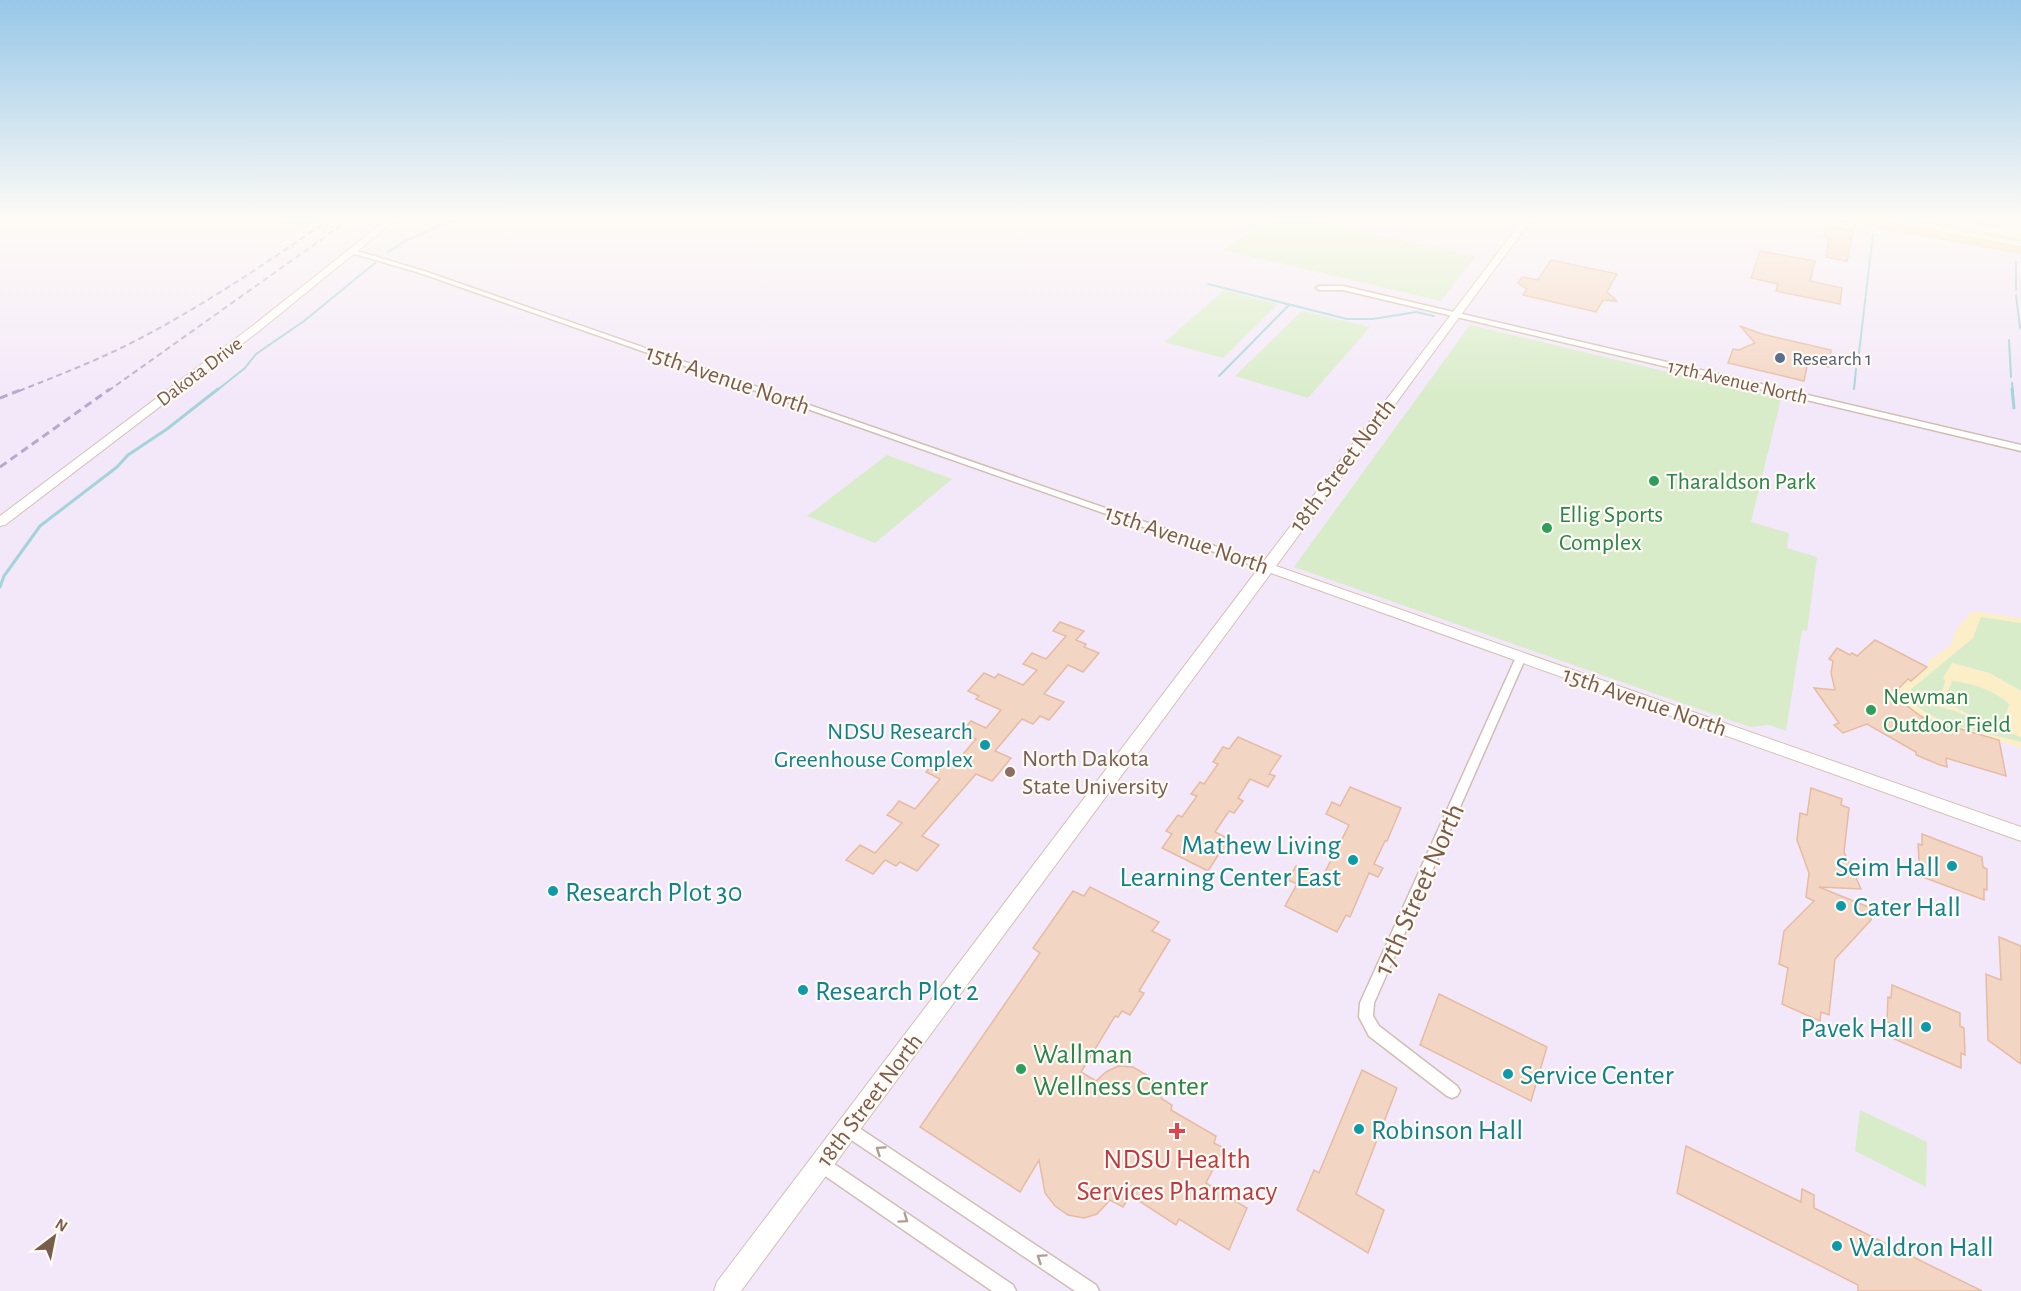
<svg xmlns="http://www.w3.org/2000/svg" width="2021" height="1291" font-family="'Alegreya Sans',sans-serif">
<rect width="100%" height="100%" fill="#fdf6ec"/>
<!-- education -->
<path fill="#f3e8fa" d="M0,217H1821L2021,253V1291H0Z"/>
<!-- green -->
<g fill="#d8ecc9">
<path d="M264,217H324L304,231Z"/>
<path d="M1292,217L1476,256L1441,301L1223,250C1245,234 1265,220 1292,217Z"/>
<path d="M1880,217H1893L1953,225L2021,239V242Z"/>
<path d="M1224,290L1278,304L1223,358L1165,342Z"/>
<path d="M1302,311L1370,327L1308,398L1235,376Z"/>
<path d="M1470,325L1781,399L1751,522L1789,533L1787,548L1817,557L1807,631L1802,630L1786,731L1769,725L1750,727L1294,567Z"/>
<path d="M887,455L952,479L875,543L807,516Z"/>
<path d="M1980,616L2021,623V691L1989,673L1952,663L1940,697L1947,710L1952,709L2021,737V742C1999,736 1904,720 1910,690L1973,638Z"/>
<path d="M1952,681C1971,682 1996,691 2009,704L2005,722C1985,724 1959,712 1945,698Z"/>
<path d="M1860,1110L1927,1142L1926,1187L1855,1151Z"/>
</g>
<!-- sand -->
<g fill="#fcefc7" fill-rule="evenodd">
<path d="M1972,611L2021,618V623L1981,617L1973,638L1910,690V697C1925,725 1992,734 2021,742V748L1958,728L1957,730C1935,723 1910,716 1899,693V688L1908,679L1911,680L1929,664L1927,662L1951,645L1956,630Z"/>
<path d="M1952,663L1989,673L2021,691V737L1952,710L1931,704L1934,697L1940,696L1946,681L1943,678ZM1952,681C1970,682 1996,691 2009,704L2005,722C1986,725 1958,712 1945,698Z"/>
</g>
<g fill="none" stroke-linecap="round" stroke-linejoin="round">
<!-- stream-far1 -->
<g stroke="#a5d3da" stroke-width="2">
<path d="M388,252L407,240L461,217"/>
<path d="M2016,262V290"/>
<path d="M1208,284L1347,319H1373L1416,312L1434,316"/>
<path d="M2016,295L2020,328"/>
<path d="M2009,340L2011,377"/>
<path d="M1858,361L1873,234"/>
<path d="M1219,376L1289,305"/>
<path d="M2012,383L2013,391"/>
<path d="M1854,389L1856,369"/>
<path d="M216,391L245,368L256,354L304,321L375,263"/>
</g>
<!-- stream -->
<g stroke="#a5d3da" stroke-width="3">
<path d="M2012,389L2014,408"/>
<path d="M0,587L4,576L40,526L117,467L128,455L167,429L218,389"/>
</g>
</g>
<!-- building -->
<g fill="#f3d5c3" stroke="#e6bba3" stroke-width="1.5">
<path d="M1970,217H2000L2001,227L1970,222Z"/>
<path d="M1826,226L1853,231L1847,261L1826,257L1829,238L1824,237Z"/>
<path d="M1760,251L1815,261L1810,281L1842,288L1840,304L1776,291L1778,284L1751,278Z"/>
<path d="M1551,260L1617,274L1607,292L1617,301L1603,300L1596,312L1523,295L1527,289L1518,283L1522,277L1538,280Z"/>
<path d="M1740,326L1762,334L1831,350L1829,367L1808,362L1804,381L1728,363L1733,349L1739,350L1755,343Z"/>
<path d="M1060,622L1084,631L1076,640L1086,644L1084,647L1099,653L1083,672L1068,665L1044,694L1064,702L1049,720L1040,716L1033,724L1022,719L995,751L1011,758L999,773L992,781L976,774L922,836L939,845L917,871L900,862L896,866L885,860L873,874L846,860L860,845L875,853L902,823L887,815L892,810L899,801L915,809L940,779L926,772L937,759L952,767L976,739L961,733L971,721L986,728L1001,710L976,699L979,696L968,691L984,673L995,678L998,674L1023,685L1037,670L1023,664L1032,653L1046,659L1066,636L1053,631Z"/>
<path d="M1875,640L1927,667L1911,681L1908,679L1899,688V693L1906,705L1922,717L1957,731V728L1999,740L2006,776L1946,758L1947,767L1940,765L1916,755V752L1867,724L1843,733L1834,725L1839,723L1814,688L1835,690L1831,673L1833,661L1829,659L1837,648L1850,655L1852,653L1857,656Z"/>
<path d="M1238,737L1281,756L1269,774L1275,776L1268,787L1250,779L1238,798L1243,801L1234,813L1229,811L1215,832L1233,841L1227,851L1222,849L1208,871L1162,848L1172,834L1166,831L1178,815L1182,817L1197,796L1191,794L1200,782L1204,784L1218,764L1213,762L1223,747L1229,749Z"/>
<path d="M1350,787L1401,808L1387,841H1385L1374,864L1383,868L1378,877L1369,873L1350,917L1346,915L1337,932L1285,906L1297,884L1288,880L1296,866L1322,878L1333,856L1324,853L1329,844L1338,847L1349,825L1326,814L1332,802L1340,806Z"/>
<path d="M1811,788L1842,799L1841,805L1849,808L1844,852L1861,889L1819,887L1871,908V920L1835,959L1829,1015L1821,1012L1820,1021L1782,1004L1788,968L1779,964L1784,931L1814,901L1806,897L1809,873L1797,840L1800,813L1807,815Z"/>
<path d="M1922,834L1982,857L1983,867L1987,869V890L1984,889V900L1920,876L1918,844L1922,845Z"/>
<path d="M1090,887L1159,922L1152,931L1170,940L1139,991L1144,993L1130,1015L1122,1011L1118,1017L1115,1016L1081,1072L1096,1081L1106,1072L1118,1066L1133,1067L1150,1077L1162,1099L1172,1105L1171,1110L1216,1136L1214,1143L1224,1148L1206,1183L1247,1208L1229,1250L1179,1219L1176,1225L1130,1195L1123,1207L1110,1200L1097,1214L1084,1218L1068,1215L1055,1206L1045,1193L1039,1160L1020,1192L920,1127L1040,953L1033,948L1073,891L1084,896Z"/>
<path d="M1999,937L2021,946V1064L1988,1040L1986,974L2001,980Z"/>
<path d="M1892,985L1960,1013V1026L1964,1028L1965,1055L1961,1053V1068L1890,1037V1023L1887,1022L1888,997L1891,998Z"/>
<path d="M1439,994L1547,1047L1531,1101L1420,1045Z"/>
<path d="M1362,1070L1397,1088L1356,1194L1384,1210L1368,1253L1297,1210L1314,1170L1319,1173Z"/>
<path d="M1686,1146L1801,1202L1802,1189L1814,1195V1208L1982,1291H1858V1285L1677,1193Z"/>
</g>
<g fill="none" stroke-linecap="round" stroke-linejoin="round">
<defs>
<g id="street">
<path d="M350,249L424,271L1269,565L1271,567L1266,570L1263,569L420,273L348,252V250Z"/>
<path d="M1343,286L2021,445V451L1343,290H1319L1316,288L1319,286Z"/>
<path d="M1521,653L1526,657L1374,1003L1373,1016L1379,1026L1457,1086L1460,1091L1457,1096L1452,1098L1447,1096L1369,1036L1359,1017L1360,1003L1516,657Z"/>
<path d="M847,1120L1096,1285L1099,1291H1075L841,1133L839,1128L841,1123Z"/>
<path d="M821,1155L1013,1285L1016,1291H992L815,1169L813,1163L815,1157Z"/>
</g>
<g id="secondary">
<path d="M390,217H399L259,331L5,525L0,526V516L251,327Z"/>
<path d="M1525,217H1533L1276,566L2021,827V841L1271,573L741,1291H714L717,1282Z"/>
</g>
<path id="primary" d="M1835,217H1856L2021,247V253L1840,220Z"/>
</defs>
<!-- street casing -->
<use href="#street" stroke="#d1beb0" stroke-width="3"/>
<!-- secondary casing -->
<use href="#secondary" stroke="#d6c0b0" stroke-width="2"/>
<!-- primary casing -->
<use href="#primary" stroke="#dad1cd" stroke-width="2"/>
<!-- street -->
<use href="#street" fill="#fff" fill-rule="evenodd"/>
<!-- secondary -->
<use href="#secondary" fill="#fff" fill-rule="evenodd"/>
<!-- primary -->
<use href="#primary" fill="#fbd9a5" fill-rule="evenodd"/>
<!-- rail-far1 -->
<g stroke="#b9a8c9" stroke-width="2" stroke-dasharray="6 4" stroke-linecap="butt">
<path d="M19,391C54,377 88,364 121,348C196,311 265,264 333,217"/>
<path d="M108,391L353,217"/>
</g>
<!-- rail -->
<g stroke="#b9a8c9" stroke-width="3" stroke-dasharray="8 5" stroke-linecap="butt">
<path d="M0,398L23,389"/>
<path d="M0,467L110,389"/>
</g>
</g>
<!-- one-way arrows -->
<defs><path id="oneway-chevron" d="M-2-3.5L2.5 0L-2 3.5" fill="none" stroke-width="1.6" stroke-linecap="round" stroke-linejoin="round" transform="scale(1.5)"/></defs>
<g stroke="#af9d94">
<use href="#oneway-chevron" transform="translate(880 1150) rotate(-146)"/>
<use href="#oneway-chevron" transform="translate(904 1219) rotate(35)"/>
<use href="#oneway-chevron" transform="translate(1041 1258) rotate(-146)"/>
</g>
<!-- sky -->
<linearGradient id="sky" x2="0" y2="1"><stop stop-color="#97c7e8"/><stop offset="0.55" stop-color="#fefbf6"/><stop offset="1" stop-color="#fefbf6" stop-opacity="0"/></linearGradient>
<rect width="2021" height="398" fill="url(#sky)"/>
<!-- markers -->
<circle fill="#5c6f8a" stroke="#fffaf3" stroke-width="2" cx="1780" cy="358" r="6"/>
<g fill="#2e9e5b" stroke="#fffaf3" stroke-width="2">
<circle cx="1654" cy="481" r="6"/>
<circle cx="1547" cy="528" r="6"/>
<circle cx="1871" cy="710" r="6"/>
<circle cx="1021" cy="1069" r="6"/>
</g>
<g fill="#0f9aa8" stroke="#fffaf3" stroke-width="2">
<circle cx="985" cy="745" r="6"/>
<circle cx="1353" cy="860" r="6"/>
<circle cx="1952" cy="866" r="6"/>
<circle cx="553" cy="891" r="6"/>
<circle cx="1841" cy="906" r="6"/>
<circle cx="803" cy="990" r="6"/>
<circle cx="1926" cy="1027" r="6"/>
<circle cx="1508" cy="1074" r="6"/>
<circle cx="1359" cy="1129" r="6"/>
<circle cx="1837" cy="1246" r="6"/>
</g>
<circle fill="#8d6e63" stroke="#fffaf3" stroke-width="2" cx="1010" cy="772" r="6"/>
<path fill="#e0444e" stroke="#fffaf3" stroke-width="2" d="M1174 1122h6v6h6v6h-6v6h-6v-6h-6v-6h6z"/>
<g text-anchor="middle" stroke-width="4.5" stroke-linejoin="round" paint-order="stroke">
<!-- far-service labels -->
<g font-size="20" fill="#4e5e75" stroke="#fffaf3" text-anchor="start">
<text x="1792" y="365">Research 1</text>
</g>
<!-- far-street labels -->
<g font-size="20" fill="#7a5c4d" stroke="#fffaf3">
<text transform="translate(199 371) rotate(-37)" y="7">Dakota Drive</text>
<text transform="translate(1738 381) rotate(13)" y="7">17th Avenue North</text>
</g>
<!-- street labels -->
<g font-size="24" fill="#7a5c4d" stroke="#fffaf3">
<text transform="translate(728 379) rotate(19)" y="8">15th Avenue North</text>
<text transform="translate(1342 465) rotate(-53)" y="8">18th Street North</text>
<text transform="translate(1187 539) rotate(19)" y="8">15th Avenue North</text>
<text transform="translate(1645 701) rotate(19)" y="8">15th Avenue North</text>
<text transform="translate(869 1100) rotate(-53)" y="8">18th Street North</text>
</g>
<!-- leisure labels -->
<g font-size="24" fill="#27864d" stroke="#fffaf3" text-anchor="start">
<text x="1666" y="489">Tharaldson Park</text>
<text x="1559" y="522">Ellig Sports<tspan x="1559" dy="28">Complex</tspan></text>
<text x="1883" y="704">Newman<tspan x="1883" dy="28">Outdoor Field</tspan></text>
</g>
<!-- culture labels -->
<g font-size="24" fill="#0d838f" stroke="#fffaf3" text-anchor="end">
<text x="973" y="739">NDSU Research<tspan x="973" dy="28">Greenhouse Complex</tspan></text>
</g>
<!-- education labels -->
<g font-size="24" fill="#785e54" stroke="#fffaf3" text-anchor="start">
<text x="1022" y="766">North Dakota<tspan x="1022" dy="28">State University</tspan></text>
</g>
<!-- near-culture labels -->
<g font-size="28" fill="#0d838f" stroke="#fffaf3" text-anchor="start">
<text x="1341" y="854" text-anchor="end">Mathew Living<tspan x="1341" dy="32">Learning Center East</tspan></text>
<text x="1940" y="876" text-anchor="end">Seim Hall</text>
<text x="565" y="901">Research Plot 30</text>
<text x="1853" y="916">Cater Hall</text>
<text x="815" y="1000">Research Plot 2</text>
<text x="1914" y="1037" text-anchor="end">Pavek Hall</text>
<text x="1520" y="1084">Service Center</text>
<text x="1371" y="1139">Robinson Hall</text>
<text x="1849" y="1256">Waldron Hall</text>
</g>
<!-- near-street labels -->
<g font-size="28" fill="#7a5c4d" stroke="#fffaf3">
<text transform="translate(1418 889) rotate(-66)" y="10">17th Street North</text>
</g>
<!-- near-leisure labels -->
<g font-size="28" fill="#27864d" stroke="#fffaf3" text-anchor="start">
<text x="1033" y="1063">Wallman<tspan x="1033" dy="32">Wellness Center</tspan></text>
</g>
<!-- near-health labels -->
<g font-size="28" fill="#be3a42" stroke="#fffaf3">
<text x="1177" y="1168">NDSU Health<tspan x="1177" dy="32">Services Pharmacy</tspan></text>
</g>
</g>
<!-- north arrow -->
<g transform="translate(54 1237) rotate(32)" stroke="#fffaf3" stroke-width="4.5" paint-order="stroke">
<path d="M0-4.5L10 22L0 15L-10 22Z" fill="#7a5c4d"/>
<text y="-9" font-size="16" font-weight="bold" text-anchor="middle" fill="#7a5c4d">N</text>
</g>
</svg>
